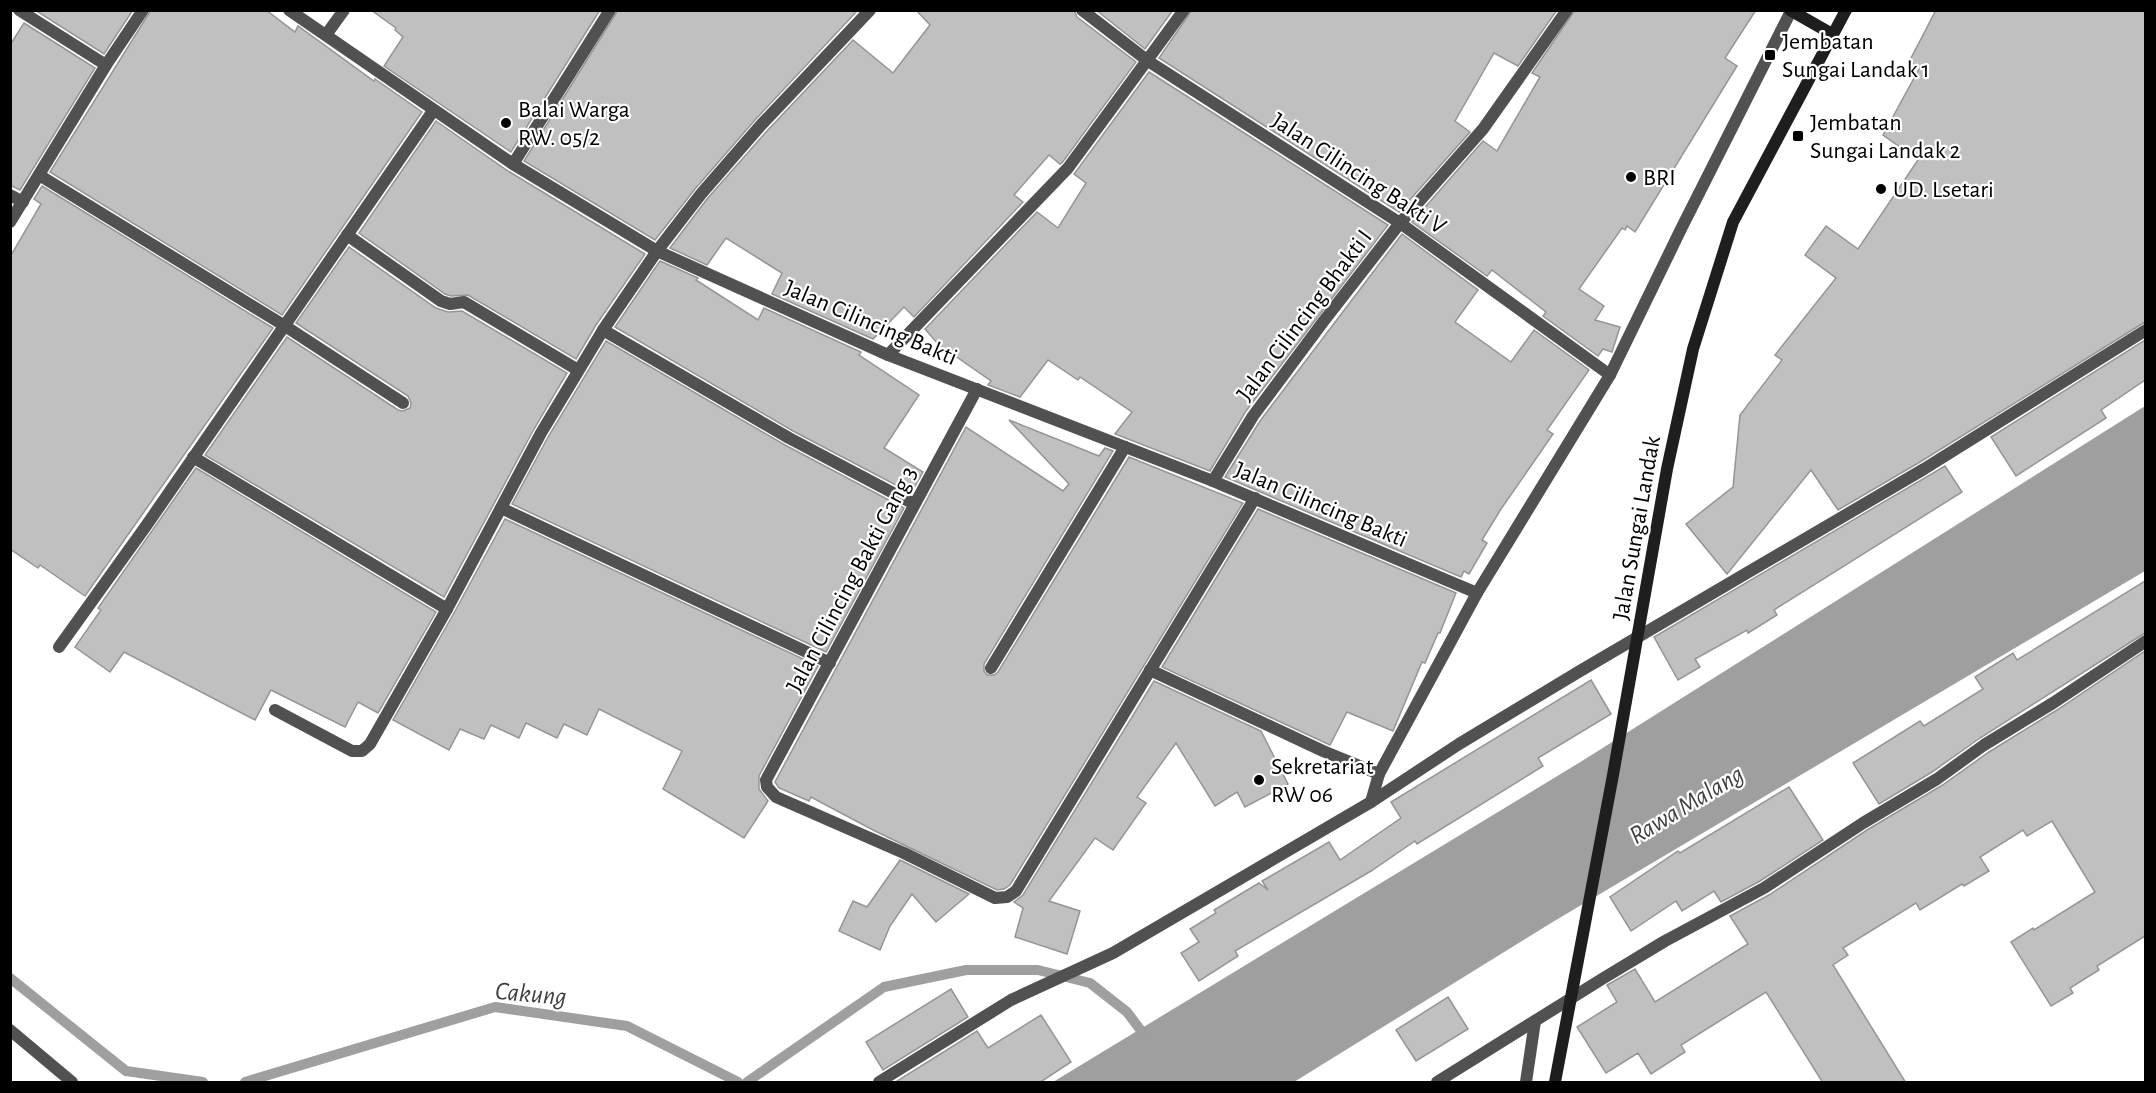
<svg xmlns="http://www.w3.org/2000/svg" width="2156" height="1093" font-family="'Alegreya Sans',sans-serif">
<rect width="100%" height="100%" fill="#fff"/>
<!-- water -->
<path fill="#9f9f9f" d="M2145,406V571L1551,923L1294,1082H1053L1582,761Z"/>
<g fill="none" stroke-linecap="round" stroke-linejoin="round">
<!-- stream -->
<g stroke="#9f9f9f" stroke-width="10">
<path d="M10,978L126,1071L203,1082"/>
<path d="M245,1082L495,1007L627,1026L738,1082"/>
<path d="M747,1082L884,987L966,970H1038L1090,983L1127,1012L1148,1040"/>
</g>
</g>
<!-- building -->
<g fill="#c0c0c0" stroke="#959595" stroke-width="1.5">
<path d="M35,10H133L104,54Z"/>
<path d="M151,10H266L295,32L298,26L374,81L375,79L422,112L282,315L50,172Z"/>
<path d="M371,10H600L511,152L384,66L403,37L395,30L396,28Z"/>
<path d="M618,10H858L755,120L695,189L655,240L524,161Z"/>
<path d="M916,10H1074L1077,17L1136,62L1062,163L1060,164L1049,155L1014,195L1023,202L914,317L904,307L873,339L772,294L782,273L726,238L707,265L670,248L707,199L767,131L853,40L893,73L930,25Z"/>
<path d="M1096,10H1173L1145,49Z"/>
<path d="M1192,10H1557L1518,66L1494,53L1455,121L1470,132L1399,212L1159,58Z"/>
<path d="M1575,10H1756L1725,58L1737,66L1635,232L1627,226L1625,230L1622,228L1579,289L1604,306L1595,320L1620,327L1612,352L1603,349L1598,356L1543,316L1546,312L1492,270L1487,276L1412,222L1483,141L1497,151L1540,77L1532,73Z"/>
<path d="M1936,10H2145V322L1920,462L1838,510L1811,470L1727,574L1686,524L1733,487L1740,415L1782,360L1775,355L1836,278L1805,255L1826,226L1858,249L1918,160L1883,135L1920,67L1909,62Z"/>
<path d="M24,23L95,68L20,190L10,185V45Z"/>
<path d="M1149,72L1388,225L1246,411L1210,471L1115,434L1132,412L1080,377L1078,380L1048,360L1020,397L988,385L991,381L938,344L925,329L1037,212L1058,228L1086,183L1074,174Z"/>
<path d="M436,121L508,171L645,254L596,325L576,359L468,295L451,296L445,294L359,233Z"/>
<path d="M42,186L273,328L85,596L40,565L38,568L10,549V257L41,204L34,199Z"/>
<path d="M1402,234L1478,290L1455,322L1511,362L1534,330L1589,370L1547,430L1553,434L1501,509L1482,540L1487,543L1469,574L1464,571L1461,577L1225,477L1260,421Z"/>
<path d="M349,247L436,308L448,312L462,311L567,373L534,429L444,597L205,455L287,337L398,410L403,411L410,408L411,403L408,396L296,323Z"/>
<path d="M660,261L698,278L696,280L758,320L764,308L861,352L859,355L919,395L884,448L923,472L911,493L793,431L615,327Z"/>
<path d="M2145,340V380L2101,410L2106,418L2016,476L1991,437Z"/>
<path d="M606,341L785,445L904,508L826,652L512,504L548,437Z"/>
<path d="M1009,420L1099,456L1105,448L1113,451L984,664V671L987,675H994L998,672L1129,457L1243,503L1010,885L1004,889L997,890L873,830L811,797L809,801L779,788L775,782L966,427L1063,491L1069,484Z"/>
<path d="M1945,466L1962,492L1774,610L1777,615L1748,633L1747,630L1695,659L1700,667L1678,680L1654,637Z"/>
<path d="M196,468L436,612L378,713L358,702L345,727L271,690L255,720L124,652L110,672L75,647L101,610L98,608Z"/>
<path d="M1258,509L1456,593L1440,633H1438L1425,663L1422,662L1393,731L1347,712L1330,745L1162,667Z"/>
<path d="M505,519L818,666L759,776V789L768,801L744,838L663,789L682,751L599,709L587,735L564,724L557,738L526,723L519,738L491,725L484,739L460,729L449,750L393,720L454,613Z"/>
<path d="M2145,581V633L1980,738L1932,772L1879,804L1853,763L1920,721L1924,726L1983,689L1975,677L2013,653L2017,660Z"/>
<path d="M2145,651V936L2097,966L2099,970L2070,988L2073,993L2051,1006L2011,942L2033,928L2034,930L2095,892L2052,821L2027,836L2023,830L1980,857L1989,871L1964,886L1962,884L1920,910L1916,903L1843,948L1848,955L1833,965L1906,1083H1823L1766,992L1681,1045L1685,1052L1651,1074L1638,1053L1606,1073L1577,1027L1617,1002L1607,985L1635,969L1655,1002L1748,944L1730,916L1769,895L1867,830L1941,786L1989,752L2057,710Z"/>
<path d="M1591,680L1611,714L1538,758L1543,766L1417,844L1415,841L1371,871L1235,951L1238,956L1199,981L1181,953L1199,942L1190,929L1216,913L1214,910L1259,883L1268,890L1262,881L1329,842L1340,860L1401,818L1391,802Z"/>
<path d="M1154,681L1261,731L1288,784L1245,807L1237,792L1215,806L1176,743L1137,797L1146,803L1113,850L1095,838L1049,901L1080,911L1067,954L1015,937L1023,908L1014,902L1023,895Z"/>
<path d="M1789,787L1823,840L1760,881L1721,902L1714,891L1682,911L1676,901L1631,931L1610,897L1678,851L1680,853Z"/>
<path d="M900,860L969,894L936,922L912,894L890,926L880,950L839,931L853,901L867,907Z"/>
<path d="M951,989L968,1017L883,1070L866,1042Z"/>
<path d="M1448,997L1468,1029L1416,1061L1396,1030Z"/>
<path d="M1041,1015L1071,1062L1039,1083H894L977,1031L988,1048Z"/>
</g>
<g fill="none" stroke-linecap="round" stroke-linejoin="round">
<!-- street -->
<g stroke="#515151" stroke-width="12">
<path d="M19,10L106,65"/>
<path d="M289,10L513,164L657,251L888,355L1213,481L1477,593"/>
<path d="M1082,10L1148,61L1400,223L1610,375"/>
<path d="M326,35L344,10"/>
<path d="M513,164L610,10"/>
<path d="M39,175L285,326L403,403"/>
<path d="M10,195L23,202"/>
<path d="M10,222L106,65L143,10"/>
<path d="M347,235L441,301L450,304L464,302L578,370"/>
<path d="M603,330L789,438L914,504"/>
<path d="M888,355L1068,168L1184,10"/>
<path d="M977,389L766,780L767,787L776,797L904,853L995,898L1007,897L1016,891L1255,498"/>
<path d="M193,457L447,609"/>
<path d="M1213,481L1253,416L1323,322L1400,223L1483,129L1567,10"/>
<path d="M501,508L830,663"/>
<path d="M59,647L146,526L433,111"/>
<path d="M991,668L1125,447"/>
<path d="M1150,670L1323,751L1379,774"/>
<path d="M275,710L352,751H362L370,744L447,609L541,433L603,330L657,251L701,194L761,125L870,10"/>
<path d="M1371,802L1379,774L1477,593L1610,375L1682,227L1791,11"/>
<path d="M10,1030L72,1082"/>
<path d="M879,1082L1011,1000L1113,953L1371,802L1459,744L1580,671L1924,469L2146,330"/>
<path d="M1437,1082L1602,979L1665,941L1764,888L1863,823L1937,779L1984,745L2053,703L2146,641"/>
<path d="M1526,1082L1535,1021"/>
</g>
<!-- secondary -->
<g stroke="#1e1e1e" stroke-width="12">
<path d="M1790,10L1832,34"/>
<path d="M1555,1082L1613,775L1667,469L1693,349L1733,222L1846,10"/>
</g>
</g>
<!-- markers -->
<g fill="#000" stroke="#fff" stroke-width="2">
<rect x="1764" y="49" width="12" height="12" rx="3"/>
<circle cx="506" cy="123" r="6"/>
<rect x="1792" y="130" width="12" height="12" rx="3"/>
<circle cx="1631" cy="177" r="6"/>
<circle cx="1881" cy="189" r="6"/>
<circle cx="1259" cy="780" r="6"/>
</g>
<g text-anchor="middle" stroke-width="4.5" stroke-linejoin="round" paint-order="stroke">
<!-- poi labels -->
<g font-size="24" fill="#000" stroke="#fff" text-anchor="start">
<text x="1782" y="49">Jembatan<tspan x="1782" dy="28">Sungai Landak 1</tspan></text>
<text x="518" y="117">Balai Warga<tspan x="518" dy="28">RW. 05/2</tspan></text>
<text x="1810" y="130">Jembatan<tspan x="1810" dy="28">Sungai Landak 2</tspan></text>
<text x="1643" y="185">BRI</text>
<text x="1893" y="197">UD. Lsetari</text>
<text x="1271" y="774">Sekretariat<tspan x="1271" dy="28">RW 06</tspan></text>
</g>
<!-- street labels -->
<g font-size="24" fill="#000" stroke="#fff">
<text transform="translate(1359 173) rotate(33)" y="8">Jalan Cilincing Bakti V</text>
<text transform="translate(1304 315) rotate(-53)" y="8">Jalan Cilincing Bhakti I</text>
<text transform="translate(871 322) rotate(23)" y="8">Jalan Cilincing Bakti</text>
<text transform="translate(1321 504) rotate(23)" y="8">Jalan Cilincing Bakti</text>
<text transform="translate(1636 528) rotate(-80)" y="8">Jalan Sungai Landak</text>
<text transform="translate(851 579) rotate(-62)" y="8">Jalan Cilincing Bakti Gang 3</text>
</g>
<!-- water labels -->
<g font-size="26" font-style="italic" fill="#404040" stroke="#fff">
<text transform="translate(1686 804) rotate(-31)" y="9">Rawa Malang</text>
<text transform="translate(531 993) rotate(5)" y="9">Cakung</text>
</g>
</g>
<!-- border -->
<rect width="2156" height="1093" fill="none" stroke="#000000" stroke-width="24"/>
</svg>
